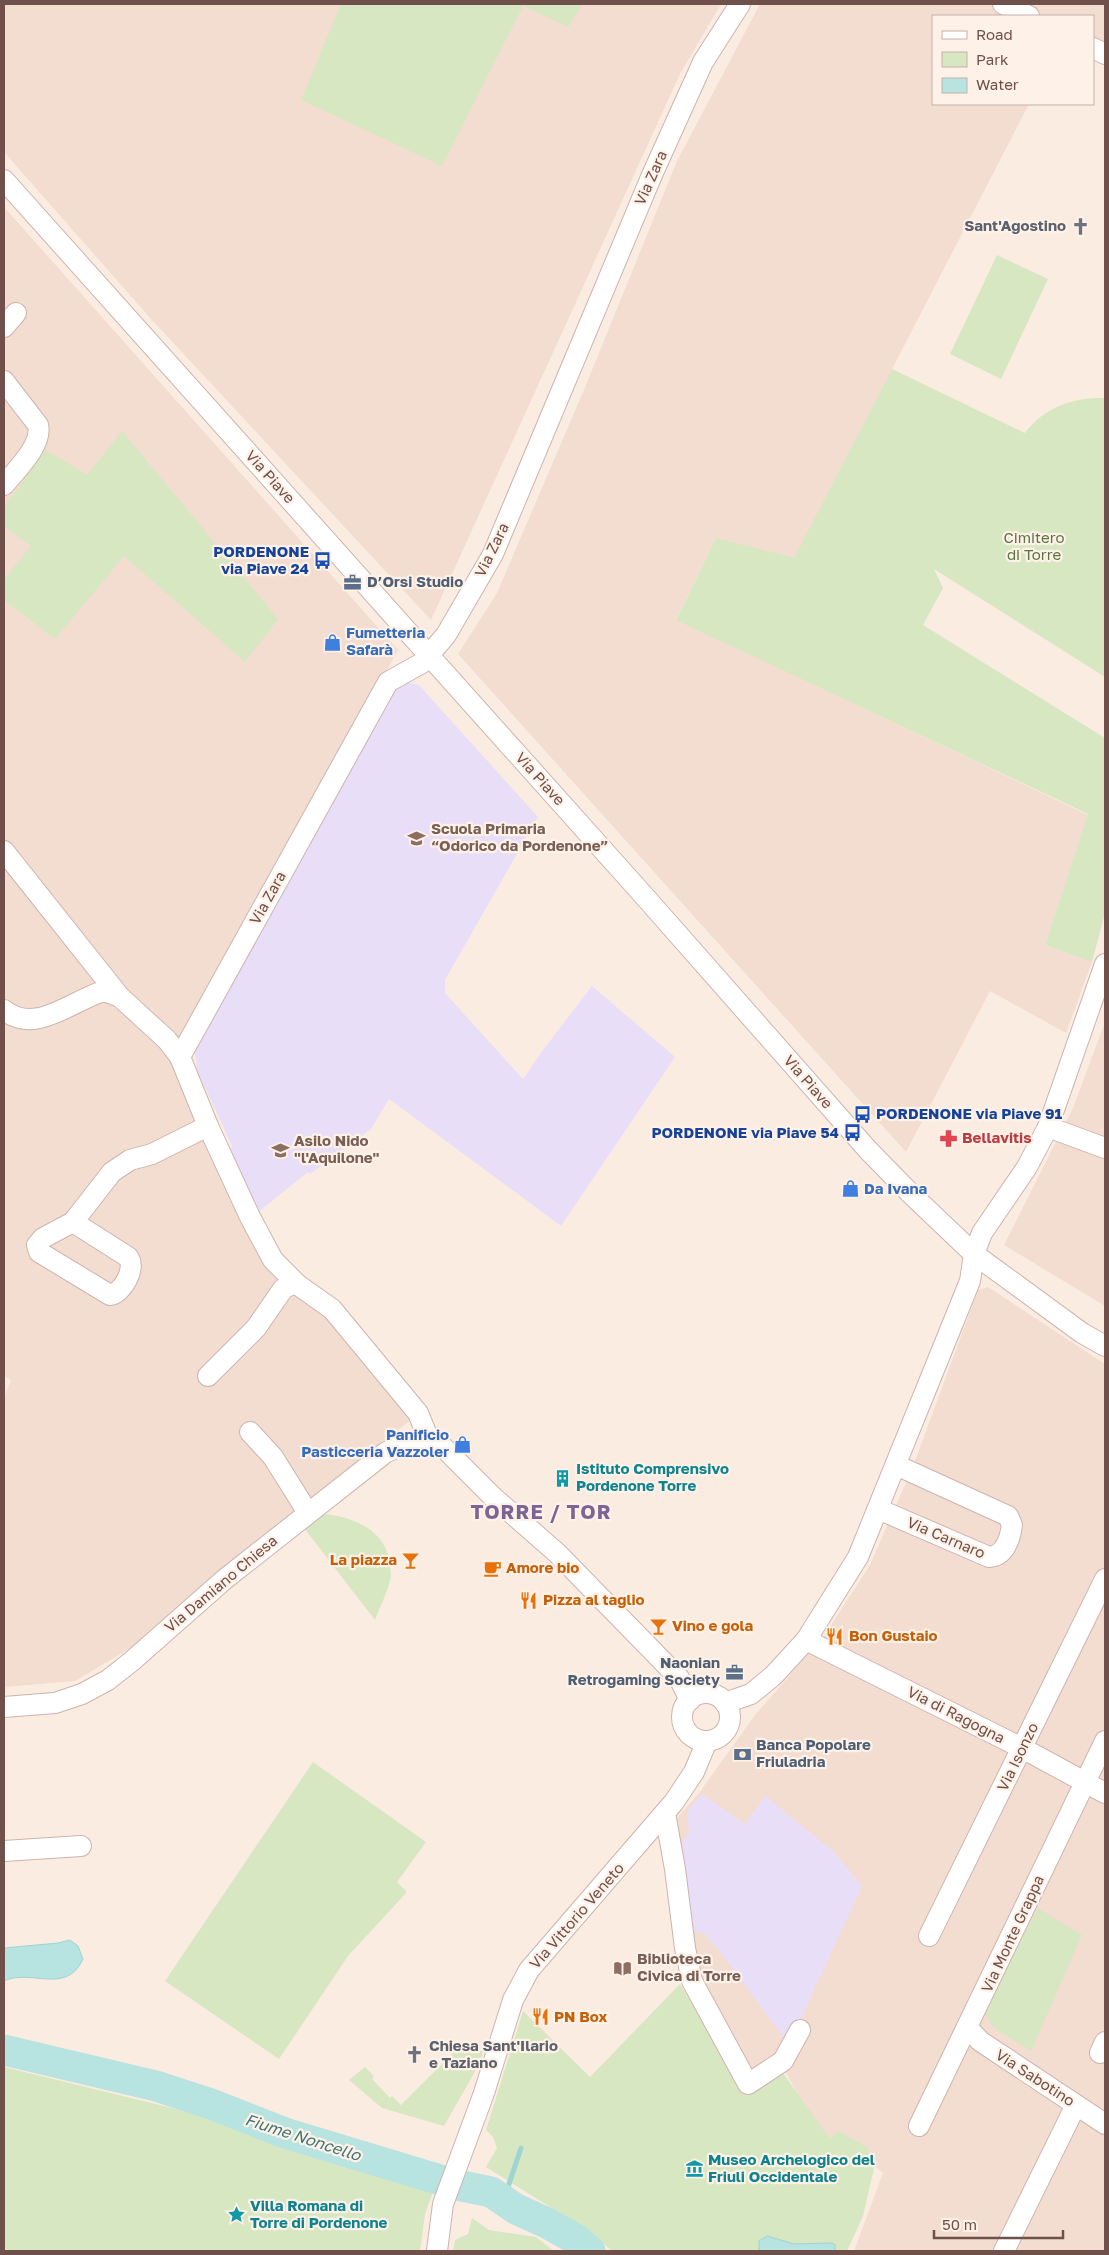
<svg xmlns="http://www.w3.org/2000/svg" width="1109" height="2255" font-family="'Golos Text',sans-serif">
<rect width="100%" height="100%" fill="#fbece1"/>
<!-- residential -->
<g fill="#f2ddd0">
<path d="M4,4H721L680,74L431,620L152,320L4,152Z"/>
<path d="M760,4H1105V45L1093,38V16H933V104H1029L794,559L716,538L676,619L1088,815L1045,945L1092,962L1066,1033L990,991L906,1152L458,654L497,593L586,385L677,161Z"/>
<path d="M4,207L398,650L187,1032V1097L272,1275L326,1315L412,1419L285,1519L132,1647L75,1681L4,1687V1398L11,1380L4,1376Z"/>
<path d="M1105,1022V1306L1004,1245L1073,1108Z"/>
<path d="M988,1287L1105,1364V2251H854L883,2173L854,2149L828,2139L817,2129L785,2071L751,2072L699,1987L684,1932L677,1818L699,1793L755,1715L824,1636L870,1565L914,1464L978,1290Z"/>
</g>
<!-- education -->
<g fill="#e9def7">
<path d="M406,682L419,685L538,817L445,980V993L523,1079L543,1050L592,986L675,1057L561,1226L389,1099L371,1129L310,1174L308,1172L256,1214L227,1155L232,1146L197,1070L195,1053L199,1040L393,687Z"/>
<path d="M702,1794L745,1824L765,1796L834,1852L862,1886L798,2025L784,2038L717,1948L703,1933L689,1930L682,1842L689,1833L687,1814L690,1807Z"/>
</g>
<!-- green -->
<g fill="#d7e7c1">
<path d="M341,4H583L568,27L523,6L442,166L301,100Z"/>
<path d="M997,255L1048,279L1001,379L950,354Z"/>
<path d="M892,369L1025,433C1044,407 1074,397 1105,398V677L934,569L943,588L923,625L1105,738V913L1092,962L1045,945L1088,814L676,620L716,538L794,558Z"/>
<path d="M122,431L278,619L245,662L124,556L55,639L4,600V580L31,546L4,526V507L46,450L87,475Z"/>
<path d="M322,1514C353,1516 386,1530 390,1564C390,1569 392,1575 390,1580C387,1593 380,1607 375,1620L304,1528Z"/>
<path d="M313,1762L426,1842L397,1882L407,1892L348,1956L279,2059L165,1981Z"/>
<path d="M1038,1908L1082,1935L1031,2051L994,2028L985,2014L988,2003Z"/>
<path d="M680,1984L745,2094L783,2073L830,2139L838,2131L867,2147L875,2164L863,2216L847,2251H612L590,2232L486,2167L497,2148L493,2137L486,2130L523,2011L590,2077Z"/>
<path d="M464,2042L483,2051L481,2061L444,2126L382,2108L349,2080L365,2067L374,2076L372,2079L390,2098L392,2096L401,2105Z"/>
<path d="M4,2067L180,2110L435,2186L425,2214L420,2251H4Z"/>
<path d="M472,2218L489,2230L536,2237L554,2251H453L455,2240L468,2234Z"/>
</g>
<!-- water -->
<g fill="#b7e3e1" stroke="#9ed4d3">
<path d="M70,1940L78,1946L83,1959C66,1996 31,1968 4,1981V1948L58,1943Z"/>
<path d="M767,2236L794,2244L832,2243L835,2245V2251H759V2241Z"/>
</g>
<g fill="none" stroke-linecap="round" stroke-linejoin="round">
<!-- stream -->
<path stroke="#9ed4d3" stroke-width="5" d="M504,2199L521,2148"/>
<!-- river -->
<path stroke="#b7e3e1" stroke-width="31" d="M4,2050L156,2086L211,2104L285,2133L457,2185L491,2192L516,2209L547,2223L577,2240L590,2251"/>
<defs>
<g id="minor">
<path d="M1003,4L1029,16"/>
<path d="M1093,48L1105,54"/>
<path d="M4,180L646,898L868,1150L912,1195L974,1254L1082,1333L1105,1346"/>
<path d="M4,327L16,313"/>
<path d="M4,381L38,425C43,445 16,470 4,485"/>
<path d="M4,851L120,997L167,1040L180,1057L208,1126L250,1217L273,1260L298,1285L332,1309L418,1413L429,1440"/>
<path d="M4,1010C34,1035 70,1002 101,992H107L120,997"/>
<path d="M180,1057L388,682L422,663L446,635L493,554L652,175L703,62L740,4"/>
<path d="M1048,1127L1105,1148"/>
<path d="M73,1222L128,1257C137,1268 122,1294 110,1295L39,1252L37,1245L43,1238L73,1222L112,1172L130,1160L152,1154L208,1126"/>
<path d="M208,1376L256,1328L283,1289L292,1284L298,1285"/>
<path d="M250,1432L273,1457L308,1513"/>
<path d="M878,1509L989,1557C1005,1556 1010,1539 1012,1525L1008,1516L896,1465"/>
<path d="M806,1640L1022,1748L1105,1793"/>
<circle cx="706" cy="1717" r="24"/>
<path d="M725,1703L751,1694L774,1675L806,1640L858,1557L970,1281L974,1254L982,1233L1027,1167L1048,1127L1105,964"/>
<path d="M4,1707L55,1703L82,1694L108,1680L132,1661L225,1579L385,1453L409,1441L429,1440L440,1444L493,1497L557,1553L679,1678L690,1700"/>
<path d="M665,1813L675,1869L685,1948L692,1981L748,2084L783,2061L800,2030"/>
<path d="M4,1851L81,1846"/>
<path d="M929,1936L1105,1579"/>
<path d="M968,2028L980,2041L1105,2124"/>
<path d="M1100,2053L1105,2042"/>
<path d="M919,2126L1105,1741"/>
<path d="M437,2251L443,2204L484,2093L513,2000L529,1970L674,1802L694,1772L707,1741"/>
<path d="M1004,2251L1076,2105"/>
</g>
</defs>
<!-- minor casing -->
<use href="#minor" stroke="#cdb4ac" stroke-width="22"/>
<!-- minor -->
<use href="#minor" stroke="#fff" stroke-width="20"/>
</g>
<!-- icons -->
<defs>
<symbol id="church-bare" viewBox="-9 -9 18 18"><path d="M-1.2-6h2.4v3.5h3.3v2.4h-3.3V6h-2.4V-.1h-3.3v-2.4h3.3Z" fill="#6b7280" stroke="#fef1e7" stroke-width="2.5" paint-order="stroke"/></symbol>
<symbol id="bus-bare" viewBox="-9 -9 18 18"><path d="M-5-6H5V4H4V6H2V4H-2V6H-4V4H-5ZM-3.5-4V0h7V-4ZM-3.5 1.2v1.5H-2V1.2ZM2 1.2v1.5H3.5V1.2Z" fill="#1a4fb4" stroke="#fef1e7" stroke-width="2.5" paint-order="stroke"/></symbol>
<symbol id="office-bare" viewBox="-9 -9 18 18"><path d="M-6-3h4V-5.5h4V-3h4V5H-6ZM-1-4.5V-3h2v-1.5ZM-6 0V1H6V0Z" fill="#5c6f8a" stroke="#fef1e7" stroke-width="2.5" paint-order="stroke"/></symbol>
<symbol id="shop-bare" viewBox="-9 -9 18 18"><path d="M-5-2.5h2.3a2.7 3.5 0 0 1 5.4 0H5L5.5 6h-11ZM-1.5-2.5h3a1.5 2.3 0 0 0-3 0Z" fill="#3f7fe0" stroke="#fef1e7" stroke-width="2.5" paint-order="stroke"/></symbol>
<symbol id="school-bare" viewBox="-9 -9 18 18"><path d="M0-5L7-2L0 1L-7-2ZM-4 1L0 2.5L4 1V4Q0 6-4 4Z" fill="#8d6e63" stroke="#fef1e7" stroke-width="2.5" paint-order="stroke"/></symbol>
<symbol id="pharmacy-bare" viewBox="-9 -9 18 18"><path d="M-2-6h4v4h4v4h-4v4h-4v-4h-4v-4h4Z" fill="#e0444e" stroke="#fef1e7" stroke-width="2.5" paint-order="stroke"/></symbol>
<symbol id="building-bare" viewBox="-9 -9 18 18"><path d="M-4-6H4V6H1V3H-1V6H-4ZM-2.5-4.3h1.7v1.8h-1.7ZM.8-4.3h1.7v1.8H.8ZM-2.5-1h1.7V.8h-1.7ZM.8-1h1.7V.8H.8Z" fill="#0f9aa8" stroke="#fef1e7" stroke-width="2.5" paint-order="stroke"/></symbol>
<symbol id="bar-bare" viewBox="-9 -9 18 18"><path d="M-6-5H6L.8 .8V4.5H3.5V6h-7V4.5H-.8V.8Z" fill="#e8710a" stroke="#fef1e7" stroke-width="2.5" paint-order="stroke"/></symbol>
<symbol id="cafe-bare" viewBox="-9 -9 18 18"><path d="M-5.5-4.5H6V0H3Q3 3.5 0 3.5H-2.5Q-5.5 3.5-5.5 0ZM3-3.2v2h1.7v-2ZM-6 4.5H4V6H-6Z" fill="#e8710a" stroke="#fef1e7" stroke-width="2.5" paint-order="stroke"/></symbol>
<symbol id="restaurant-bare" viewBox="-9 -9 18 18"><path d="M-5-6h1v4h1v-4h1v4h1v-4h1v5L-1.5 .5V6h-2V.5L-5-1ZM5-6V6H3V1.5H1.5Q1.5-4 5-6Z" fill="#e8710a" stroke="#fef1e7" stroke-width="2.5" paint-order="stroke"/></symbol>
<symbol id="bank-bare" viewBox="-9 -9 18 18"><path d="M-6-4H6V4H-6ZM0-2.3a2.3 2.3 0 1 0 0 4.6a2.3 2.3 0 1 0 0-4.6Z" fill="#5c6f8a" stroke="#fef1e7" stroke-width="2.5" paint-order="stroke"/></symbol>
<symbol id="library-bare" viewBox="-9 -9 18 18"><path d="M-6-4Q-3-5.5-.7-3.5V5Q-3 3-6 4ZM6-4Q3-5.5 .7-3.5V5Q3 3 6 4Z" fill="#8d6e63" stroke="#fef1e7" stroke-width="2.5" paint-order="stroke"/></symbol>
<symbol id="museum-bare" viewBox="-9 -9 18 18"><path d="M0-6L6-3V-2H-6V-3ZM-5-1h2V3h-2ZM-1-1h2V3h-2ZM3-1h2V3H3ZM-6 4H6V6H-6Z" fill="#0f9aa8" stroke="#fef1e7" stroke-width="2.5" paint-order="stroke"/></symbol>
<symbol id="sight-bare" viewBox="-9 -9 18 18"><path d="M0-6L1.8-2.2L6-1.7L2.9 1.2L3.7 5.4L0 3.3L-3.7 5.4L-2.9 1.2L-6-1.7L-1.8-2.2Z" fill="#0f9aa8" stroke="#fef1e7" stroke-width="2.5" paint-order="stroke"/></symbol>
</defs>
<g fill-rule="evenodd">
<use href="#church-bare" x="1068" y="214" width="25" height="25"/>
<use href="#bus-bare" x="310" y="548" width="25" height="25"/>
<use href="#office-bare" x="340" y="570" width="25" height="25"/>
<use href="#shop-bare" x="320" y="630" width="25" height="25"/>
<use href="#school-bare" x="404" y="826" width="25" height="25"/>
<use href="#bus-bare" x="850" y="1102" width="25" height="25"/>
<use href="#bus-bare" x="840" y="1120" width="25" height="25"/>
<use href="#pharmacy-bare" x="936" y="1126" width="25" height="25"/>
<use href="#school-bare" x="268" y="1138" width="25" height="25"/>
<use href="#shop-bare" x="838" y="1176" width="25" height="25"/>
<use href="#shop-bare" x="450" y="1432" width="25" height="25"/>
<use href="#building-bare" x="550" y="1466" width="25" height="25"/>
<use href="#bar-bare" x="398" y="1548" width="25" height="25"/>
<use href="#cafe-bare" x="480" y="1556" width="25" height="25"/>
<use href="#restaurant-bare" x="516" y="1588" width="25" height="25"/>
<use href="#bar-bare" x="646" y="1614" width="25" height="25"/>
<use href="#restaurant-bare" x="822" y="1624" width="25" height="25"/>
<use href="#office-bare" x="722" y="1660" width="25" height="25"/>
<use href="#bank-bare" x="730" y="1742" width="25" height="25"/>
<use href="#library-bare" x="610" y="1956" width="25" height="25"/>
<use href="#restaurant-bare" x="528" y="2004" width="25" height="25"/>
<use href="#church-bare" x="402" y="2042" width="25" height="25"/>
<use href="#museum-bare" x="682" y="2156" width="25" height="25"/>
<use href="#sight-bare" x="224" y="2202" width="25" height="25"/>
</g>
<g text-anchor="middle" stroke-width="4.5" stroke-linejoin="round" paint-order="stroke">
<!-- street labels -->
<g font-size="15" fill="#70504a" stroke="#fef1e7">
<text transform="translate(651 178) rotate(-66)" y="5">Via Zara</text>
<text transform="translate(270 477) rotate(48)" y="5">Via Piave</text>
<text transform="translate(492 550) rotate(-64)" y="5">Via Zara</text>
<text transform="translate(540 779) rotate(48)" y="5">Via Piave</text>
<text transform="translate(268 898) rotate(-61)" y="5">Via Zara</text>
<text transform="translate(808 1082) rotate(49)" y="5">Via Piave</text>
<text transform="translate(946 1538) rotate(23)" y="5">Via Carnaro</text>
<text transform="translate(221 1584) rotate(-40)" y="5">Via Damiano Chiesa</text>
<text transform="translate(956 1715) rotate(27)" y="5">Via di Ragogna</text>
<text transform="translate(1018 1757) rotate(-64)" y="5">Via Isonzo</text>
<text transform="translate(577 1916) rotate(-49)" y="5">Via Vittorio Veneto</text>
<text transform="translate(1013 1934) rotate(-65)" y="5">Via Monte Grappa</text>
<text transform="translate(1035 2078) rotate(33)" y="5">Via Sabotino</text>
</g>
<!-- worship labels -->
<g font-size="15" font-weight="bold" fill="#5b616d" stroke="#fef1e7" text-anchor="end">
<text x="1066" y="231">Sant'Agostino</text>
<text x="429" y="2051" text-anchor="start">Chiesa Sant'Ilario<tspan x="429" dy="17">e Taziano</tspan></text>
</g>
<!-- park labels -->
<g font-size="15" fill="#5b7642" stroke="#fef1e7">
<text x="1034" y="543">Cimitero<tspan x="1034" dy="17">di Torre</tspan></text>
</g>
<!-- transit labels -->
<g font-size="15" font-weight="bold" fill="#164399" stroke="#fef1e7" text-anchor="end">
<text x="309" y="557">PORDENONE<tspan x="309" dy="17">via Piave 24</tspan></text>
<text x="876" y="1119" text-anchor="start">PORDENONE via Piave 91</text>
<text x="839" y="1138">PORDENONE via Piave 54</text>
</g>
<!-- service labels -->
<g font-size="15" font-weight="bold" fill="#4e5e75" stroke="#fef1e7" text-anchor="start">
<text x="367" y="587">D’Orsi Studio</text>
<text x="720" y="1668" text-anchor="end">Naonian<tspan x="720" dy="17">Retrogaming Society</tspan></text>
<text x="756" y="1750">Banca Popolare<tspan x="756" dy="17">Friuladria</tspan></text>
</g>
<!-- shop labels -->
<g font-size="15" font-weight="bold" fill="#366cbe" stroke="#fef1e7" text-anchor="start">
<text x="346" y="638">Fumetteria<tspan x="346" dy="17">Safarà</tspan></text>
<text x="864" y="1194">Da Ivana</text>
<text x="449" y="1440" text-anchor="end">Panificio<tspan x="449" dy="17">Pasticceria Vazzoler</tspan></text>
</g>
<!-- education labels -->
<g font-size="15" font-weight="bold" fill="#785e54" stroke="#fef1e7" text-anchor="start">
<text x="431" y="834">Scuola Primaria<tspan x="431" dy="17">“Odorico da Pordenone”</tspan></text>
<text x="294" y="1146">Asilo Nido<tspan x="294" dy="17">"l'Aquilone"</tspan></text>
<text x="637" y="1964">Biblioteca<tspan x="637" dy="17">Civica di Torre</tspan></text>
</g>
<!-- health labels -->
<g font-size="15" font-weight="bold" fill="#be3a42" stroke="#fef1e7" text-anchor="start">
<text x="962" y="1143">Bellavitis</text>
</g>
<!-- culture labels -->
<g font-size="15" font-weight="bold" fill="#0d838f" stroke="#fef1e7" text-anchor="start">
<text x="576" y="1474">Istituto Comprensivo<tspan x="576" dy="17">Pordenone Torre</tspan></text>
<text x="708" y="2165">Museo Archelogico del<tspan x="708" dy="17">Friuli Occidentale</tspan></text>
<text x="250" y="2211">Villa Romana di<tspan x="250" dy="17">Torre di Pordenone</tspan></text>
</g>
<!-- food labels -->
<g font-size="15" font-weight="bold" fill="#c56008" stroke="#fef1e7" text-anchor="start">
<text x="397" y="1565" text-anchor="end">La piazza</text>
<text x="506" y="1573">Amore bio</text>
<text x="543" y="1605">Pizza al taglio</text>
<text x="672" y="1631">Vino e gola</text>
<text x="849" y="1641">Bon Gustaio</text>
<text x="554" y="2022">PN Box</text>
</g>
<!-- water labels -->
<g font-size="16" font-style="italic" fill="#3f7675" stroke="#fef1e7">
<text transform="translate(303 2137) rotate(18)" y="6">Fiume Noncello</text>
</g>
<!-- district labels -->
<g font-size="20" font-weight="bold" letter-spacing="1" fill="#7c6594" stroke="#fef1e7">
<text x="541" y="1519">TORRE / TOR</text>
</g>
</g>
<!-- border -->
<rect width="1109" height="2255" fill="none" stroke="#70504a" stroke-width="10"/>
<!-- legend -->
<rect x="932" y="15" width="162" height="90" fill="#fef1e7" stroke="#c5b1a8"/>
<rect x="942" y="31" width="25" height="8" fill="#ffffff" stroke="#c5b1a8"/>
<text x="976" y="40" font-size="15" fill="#70504a">Road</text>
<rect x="942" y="52" width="25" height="15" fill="#d7e7c1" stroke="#c5b1a8"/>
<text x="976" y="65" font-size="15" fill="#70504a">Park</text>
<rect x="942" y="78" width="25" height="15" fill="#b7e3e1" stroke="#c5b1a8"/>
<text x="976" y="90" font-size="15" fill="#70504a">Water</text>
<!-- scale -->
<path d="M934 2230v8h129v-8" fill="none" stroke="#70504a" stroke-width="2.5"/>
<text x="942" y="2230" font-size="15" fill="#70504a" stroke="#fef1e7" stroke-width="4" paint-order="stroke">50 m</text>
</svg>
